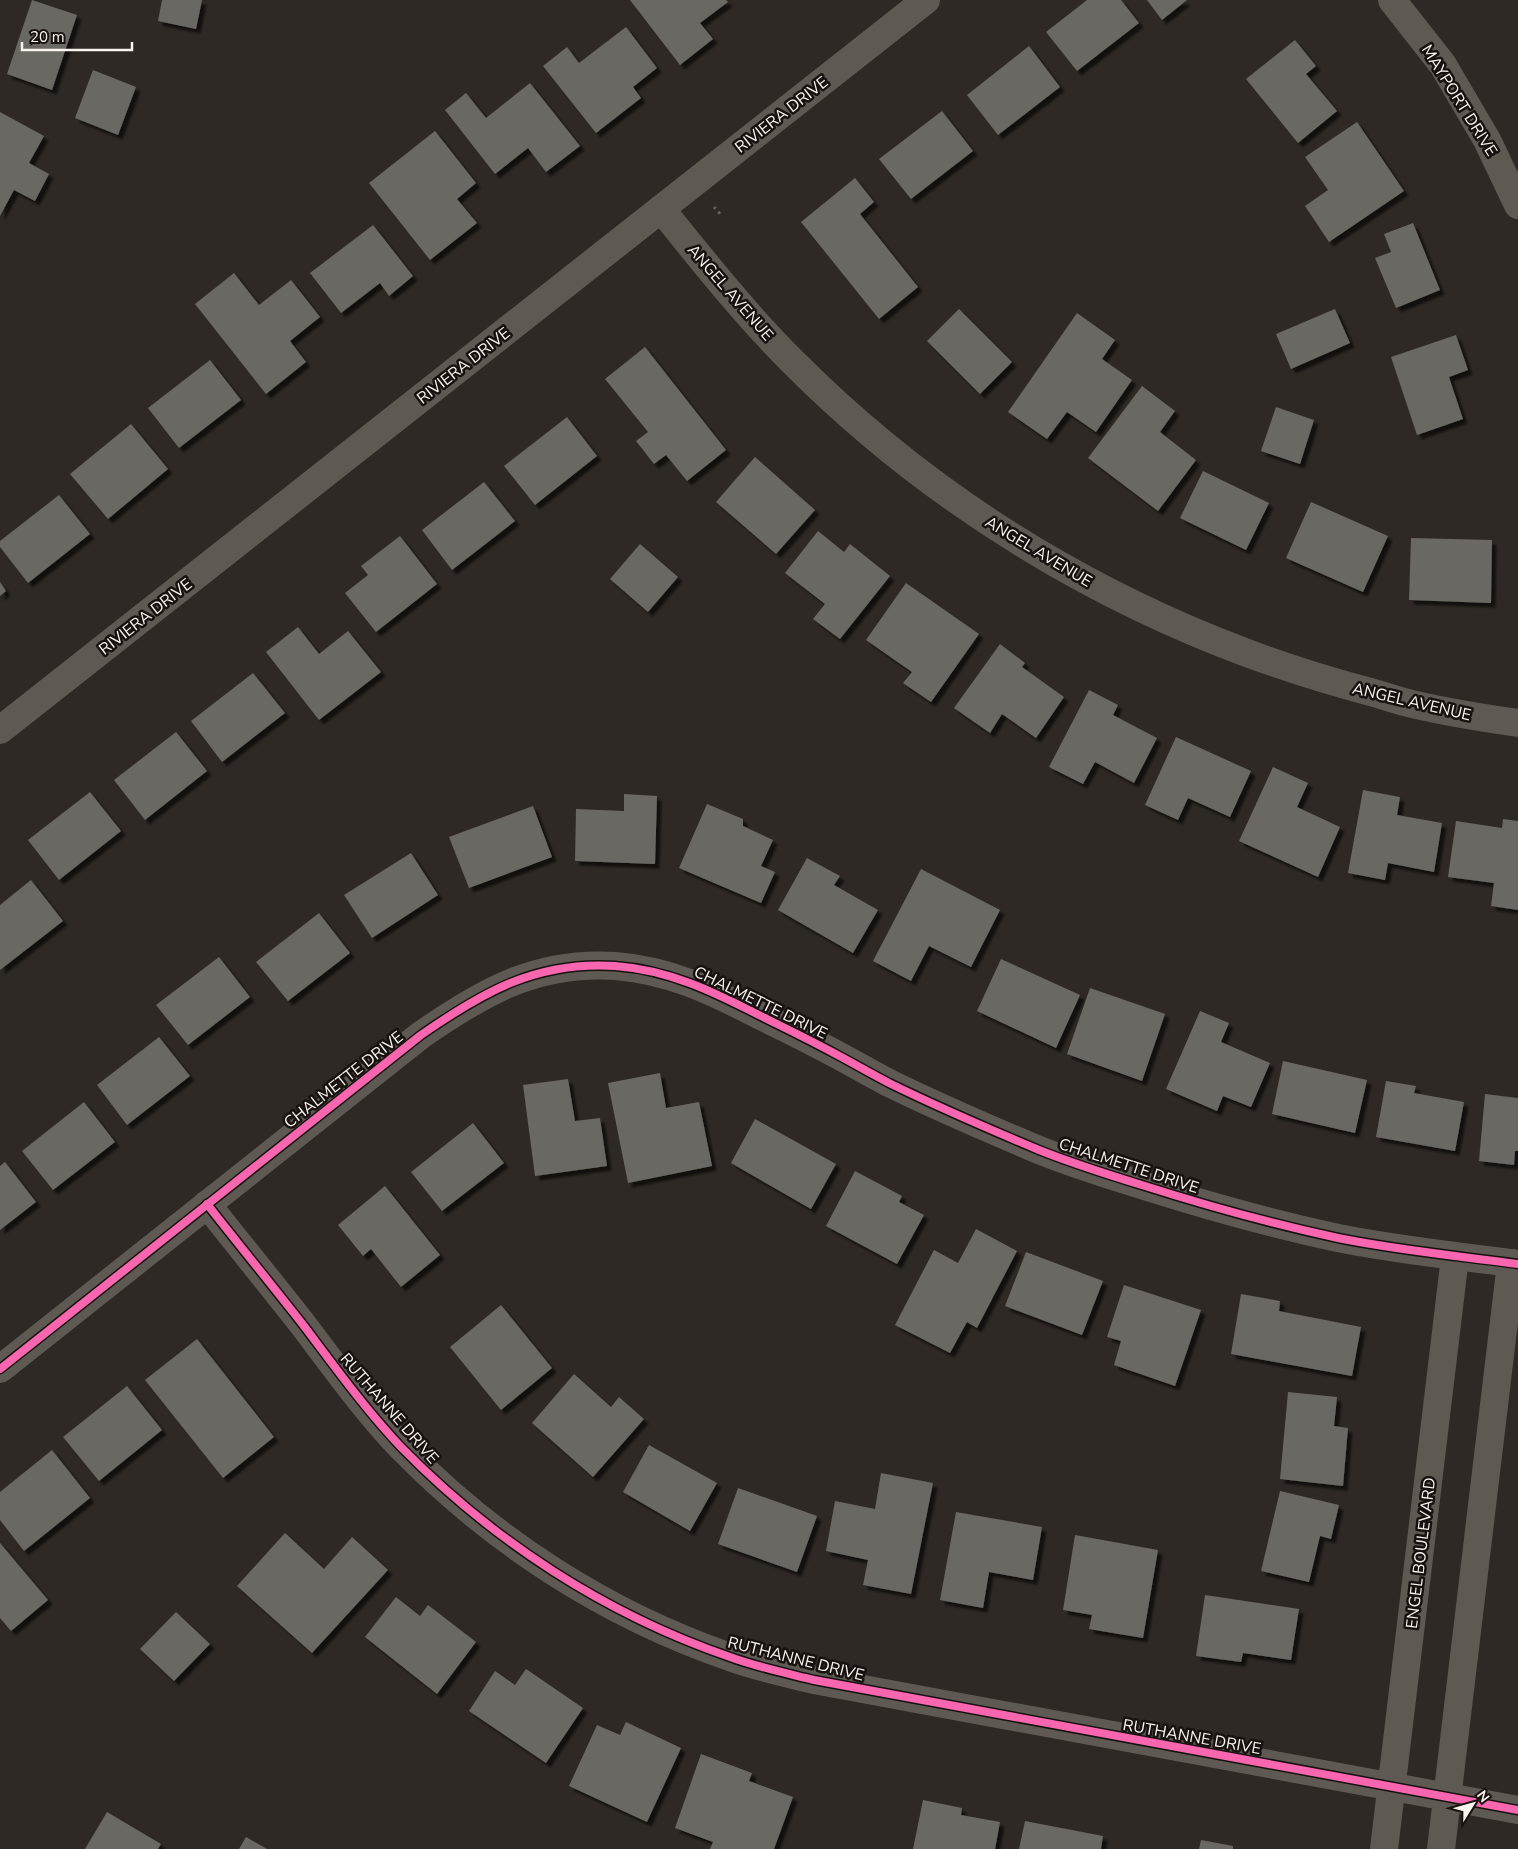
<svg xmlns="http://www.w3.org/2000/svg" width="1518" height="1849" font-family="'Nunito Sans',sans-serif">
<defs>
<filter id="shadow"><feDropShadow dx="4.5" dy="4.5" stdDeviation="1" flood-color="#0009"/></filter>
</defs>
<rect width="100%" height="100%" fill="#2e2924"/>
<!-- building -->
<g fill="#6b6762" filter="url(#shadow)">
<path d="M32,0L77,15L52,90L7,74Z"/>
<path d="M162,0H202L196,29L158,21Z"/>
<path d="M630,0H726L728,2L700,23L713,39L680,65Z"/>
<path d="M1087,0H1121L1139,23L1077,71L1046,32Z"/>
<path d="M1147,0H1187L1162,20Z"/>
<path d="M626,27L657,68L633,87L641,98L596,133L543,66L567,47L579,63Z"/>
<path d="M1295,40L1316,66L1306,74L1337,111L1298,143L1246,79Z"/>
<path d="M1029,46L1060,87L998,135L967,95Z"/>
<path d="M93,70L136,87L118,135L75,118Z"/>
<path d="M530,83L580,146L546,172L528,148L495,174L445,110L466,93L486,118Z"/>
<path d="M942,111L973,151L911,199L879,159Z"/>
<path d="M0,112L44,136L29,163L49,174L35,201L14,190L0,216Z"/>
<path d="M1357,122L1404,191L1329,242L1305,206L1328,190L1305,157Z"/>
<path d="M435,131L476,183L457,199L477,223L430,260L369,183Z"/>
<path d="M855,178L874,202L860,214L918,287L879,319L801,222Z"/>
<path d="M1413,223L1440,290L1396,308L1375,258L1391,252L1384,234Z"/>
<path d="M373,225L413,276L389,296L380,283L341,313L310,273Z"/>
<path d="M234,273L259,305L291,280L320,317L290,341L306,362L266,394L195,304Z"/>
<path d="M959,309L1012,362L980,394L927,341Z"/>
<path d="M1335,309L1350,343L1291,369L1276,334Z"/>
<path d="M1077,313L1115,340L1102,359L1132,380L1096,432L1067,412L1047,439L1008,412Z"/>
<path d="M1456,335L1468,370L1449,377L1463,419L1417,435L1391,357Z"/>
<path d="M645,347L726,450L687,481L666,455L654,464L636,441L648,432L605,379Z"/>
<path d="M210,360L241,400L179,448L148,408Z"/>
<path d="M1142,386L1175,411L1160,432L1196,460L1158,511L1088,458Z"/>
<path d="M1276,407L1314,420L1300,464L1261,451Z"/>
<path d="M567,417L597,456L535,505L504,466Z"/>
<path d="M131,424L168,469L108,519L70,474Z"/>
<path d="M755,457L815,510L776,554L716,502Z"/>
<path d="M1203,471L1269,503L1246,550L1180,518Z"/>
<path d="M484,482L515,521L452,570L422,530Z"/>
<path d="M59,495L90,534L28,583L0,547V541Z"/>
<path d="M1311,502L1388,536L1363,592L1286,558Z"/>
<path d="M818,531L844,552L850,544L890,576L840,639L813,619L825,604L785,573Z"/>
<path d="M400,536L437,584L376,632L345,593L368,575L361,566Z"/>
<path d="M1411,538L1492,540L1491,603L1409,600Z"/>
<path d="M640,544L678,577L648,612L610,579Z"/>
<path d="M0,582L6,591L0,596Z"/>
<path d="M906,583L979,634L931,702L903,683L912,672L866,640Z"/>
<path d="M298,627L319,654L348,631L381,672L319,720L266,652Z"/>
<path d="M1000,644L1025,663L1022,667L1064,697L1036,738L1002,714L990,733L954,708Z"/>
<path d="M253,673L285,713L222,762L191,721Z"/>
<path d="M1089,690L1118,705L1113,715L1157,738L1134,783L1095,762L1083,784L1049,767Z"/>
<path d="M176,732L207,771L145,820L114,780Z"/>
<path d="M1176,737L1251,771L1230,817L1188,798L1178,820L1145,805Z"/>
<path d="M1273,767L1308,783L1297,807L1340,827L1318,877L1239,841Z"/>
<path d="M1363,790L1400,797L1397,815L1442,823L1434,872L1388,863L1385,880L1348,873Z"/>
<path d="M90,792L121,831L59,880L28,840Z"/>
<path d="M624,794L657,796L655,864L575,861L576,809L624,811Z"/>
<path d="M707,804L743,819V826L773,840L761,866L775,872L761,903L679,868Z"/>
<path d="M533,806L552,857L469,888L449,837Z"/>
<path d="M1503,819L1518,821V910L1491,906L1494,883L1448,877L1456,821L1502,828Z"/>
<path d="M411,853L438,895L372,938L344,895Z"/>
<path d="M807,858L840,876L834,885L878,910L853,953L778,910Z"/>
<path d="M921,869L1000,910L971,967L929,946L911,981L873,961Z"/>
<path d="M31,880L63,921L0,970V905Z"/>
<path d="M319,913L350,953L288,1001L256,962Z"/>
<path d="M219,957L250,997L188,1045L156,1005Z"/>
<path d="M1001,959L1080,995L1056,1048L977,1011Z"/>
<path d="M1090,988L1165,1014L1142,1081L1067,1054Z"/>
<path d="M1200,1011L1229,1023L1221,1042L1270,1063L1251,1107L1223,1096L1217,1111L1166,1089Z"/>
<path d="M159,1037L190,1076L127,1125L97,1085Z"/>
<path d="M1283,1061L1367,1080L1355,1133L1272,1114Z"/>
<path d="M660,1073L666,1108L699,1102L712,1166L628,1183L608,1083Z"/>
<path d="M568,1079L575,1121L600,1118L607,1166L535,1176L523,1085Z"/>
<path d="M1386,1081L1416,1086L1414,1093L1464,1102L1455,1151L1376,1137Z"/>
<path d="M1485,1094L1518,1098V1151H1515L1514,1165L1479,1161Z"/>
<path d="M84,1102L115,1142L53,1190L22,1151Z"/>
<path d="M755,1119L836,1164L811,1209L731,1163Z"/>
<path d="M473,1123L504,1163L442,1211L411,1172Z"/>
<path d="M5,1162L36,1202L0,1230V1166Z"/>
<path d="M855,1171L902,1196L899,1202L924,1215L897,1264L826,1226Z"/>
<path d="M385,1186L440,1255L401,1287L371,1249L363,1256L338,1225Z"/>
<path d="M976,1229L1017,1251L977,1328L967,1322L950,1353L895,1325L934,1250L958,1263Z"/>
<path d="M1026,1252L1103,1281L1082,1335L1005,1306Z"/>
<path d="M1124,1285L1201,1310L1175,1386L1114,1365L1121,1341L1107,1337Z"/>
<path d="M1241,1294L1280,1301L1279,1311L1361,1327L1352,1376L1231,1354Z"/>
<path d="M501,1305L552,1368L501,1410L450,1347Z"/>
<path d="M197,1339L274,1437L223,1478L145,1380Z"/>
<path d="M574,1374L611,1407L619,1397L644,1419L593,1477L532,1423Z"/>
<path d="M127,1386L162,1430L99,1481L63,1437Z"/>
<path d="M1288,1392L1337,1397L1334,1426L1348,1428L1343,1486L1280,1479Z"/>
<path d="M649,1445L717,1483L690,1531L623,1492Z"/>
<path d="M52,1450L90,1498L24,1551L0,1520V1492Z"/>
<path d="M881,1473L933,1483L911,1594L863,1585L868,1560L826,1551L835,1501L875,1509Z"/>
<path d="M738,1488L817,1516L797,1572L718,1544Z"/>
<path d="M1280,1491L1339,1505L1331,1539L1320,1536L1309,1582L1261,1571Z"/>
<path d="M956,1512L1042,1527L1033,1580L989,1572L983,1608L940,1600Z"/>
<path d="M285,1533L324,1569L352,1537L388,1570L312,1653L237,1586Z"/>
<path d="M1075,1535L1158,1550L1143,1638L1089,1629L1092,1615L1063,1610Z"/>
<path d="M0,1543L48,1600L11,1631L0,1618Z"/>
<path d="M1205,1595L1299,1609L1291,1660L1243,1653L1241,1662L1196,1656Z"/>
<path d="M396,1597L420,1616L428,1605L476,1642L437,1694L365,1637Z"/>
<path d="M176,1612L210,1644L174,1681L140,1649Z"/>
<path d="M526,1669L583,1708L546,1763L469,1711L495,1671L515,1685Z"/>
<path d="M626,1722L681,1748L647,1822L569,1786L597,1725L620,1735Z"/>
<path d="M701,1754L752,1773L749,1781L793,1797L774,1849H710L713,1842L675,1828Z"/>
<path d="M923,1800L962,1808L961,1815L1000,1822L995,1849H913Z"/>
<path d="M107,1812L161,1844L158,1849H85Z"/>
<path d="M1025,1821L1103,1836L1101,1849H1019Z"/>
<path d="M246,1837L267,1849H239Z"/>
<path d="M1201,1840L1233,1846V1849H1199Z"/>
</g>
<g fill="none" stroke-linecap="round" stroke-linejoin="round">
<!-- path -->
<path stroke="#66615d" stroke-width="3" stroke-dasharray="2.5 4" stroke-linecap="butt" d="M714,207L722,216"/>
<!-- minor -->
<g stroke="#5f5954" stroke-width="28">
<path d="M1392,0L1443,65L1487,140L1518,205"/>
<path d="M661,209C703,261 745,314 792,361C950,520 1151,634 1367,691C1382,695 1396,700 1412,704C1446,712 1483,718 1518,723"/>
<path d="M0,730L926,0"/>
<path d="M207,1204C239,1245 272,1285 304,1326C335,1367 366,1410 401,1447C493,1541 605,1614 730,1657C757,1667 786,1673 814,1680L1518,1810"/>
<path d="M0,1369L421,1035C483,992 536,961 615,966C669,970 712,991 759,1015C783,1027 808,1039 832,1052C851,1062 870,1073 889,1083C938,1107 989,1129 1039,1150C1074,1164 1109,1175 1145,1186C1208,1206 1273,1224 1338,1238C1397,1250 1458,1256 1518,1264"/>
<path d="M1384,1849L1455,1257"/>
<path d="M1441,1849L1511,1263"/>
</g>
<defs>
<g id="cycleway">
<path d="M207,1204C239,1245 272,1285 304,1326C335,1367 366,1410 401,1447C493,1541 605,1614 730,1657C757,1667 786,1673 814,1680L1518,1810"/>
<path d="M0,1369L421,1035C483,992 536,961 615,966C669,970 712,991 759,1015C783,1027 808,1039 832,1052C851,1062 870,1073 889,1083C938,1107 989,1129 1039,1150C1074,1164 1109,1175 1145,1186C1208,1206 1273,1224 1338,1238C1397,1250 1458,1256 1518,1264"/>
</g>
</defs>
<!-- cycleway casing -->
<use href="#cycleway" stroke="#17120f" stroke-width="11"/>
<!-- cycleway -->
<use href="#cycleway" stroke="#f766af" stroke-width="8"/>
</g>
<g text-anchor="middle" stroke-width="5" stroke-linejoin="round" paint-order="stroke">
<!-- street labels -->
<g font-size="16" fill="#faf4ee" stroke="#17120f">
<text transform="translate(1460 100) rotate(58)" y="6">MAYPORT DRIVE</text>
<text transform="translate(781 114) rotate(-38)" y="6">RIVIERA DRIVE</text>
<text transform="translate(731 292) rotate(49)" y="6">ANGEL AVENUE</text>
<text transform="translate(463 365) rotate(-38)" y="6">RIVIERA DRIVE</text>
<text transform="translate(1039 551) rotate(31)" y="6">ANGEL AVENUE</text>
<text transform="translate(145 616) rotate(-38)" y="6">RIVIERA DRIVE</text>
<text transform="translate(1412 701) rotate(13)" y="6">ANGEL AVENUE</text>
<text transform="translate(761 1002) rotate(26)" y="6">CHALMETTE DRIVE</text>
<text transform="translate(343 1079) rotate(-38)" y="6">CHALMETTE DRIVE</text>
<text transform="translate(1129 1165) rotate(18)" y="6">CHALMETTE DRIVE</text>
<text transform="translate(390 1408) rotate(49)" y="6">RUTHANNE DRIVE</text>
<text transform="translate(1420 1553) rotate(-83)" y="6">ENGEL BOULEVARD</text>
<text transform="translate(796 1658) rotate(14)" y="6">RUTHANNE DRIVE</text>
<text transform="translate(1192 1736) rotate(10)" y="6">RUTHANNE DRIVE</text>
</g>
</g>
<!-- north arrow -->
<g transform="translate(1473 1804) rotate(53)" stroke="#17120f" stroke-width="4" paint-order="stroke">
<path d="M0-4L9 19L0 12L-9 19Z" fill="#faf4ee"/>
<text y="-8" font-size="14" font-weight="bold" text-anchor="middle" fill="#faf4ee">N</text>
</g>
<!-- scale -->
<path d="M22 42v8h110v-8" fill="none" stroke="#faf4ee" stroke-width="2.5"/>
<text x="30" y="42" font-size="15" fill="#faf4ee" stroke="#17120f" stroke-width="4" paint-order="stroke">20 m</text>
</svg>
